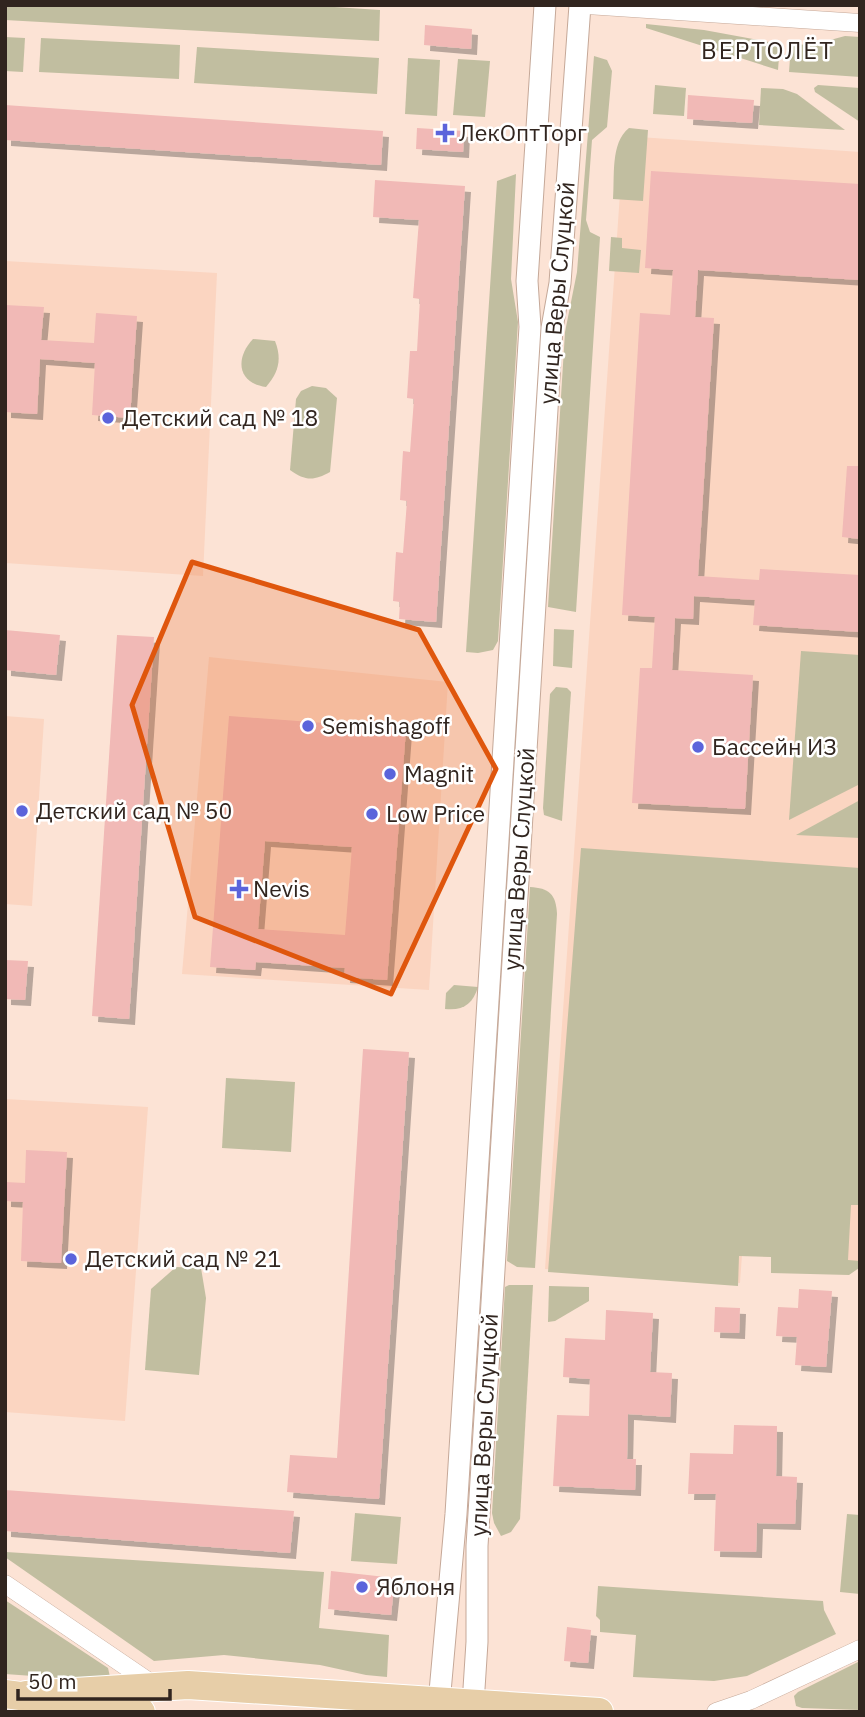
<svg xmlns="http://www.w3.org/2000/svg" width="865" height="1717" font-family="'IBM Plex Sans',sans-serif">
<defs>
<filter id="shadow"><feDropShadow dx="6" dy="6" stdDeviation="0" flood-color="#0004"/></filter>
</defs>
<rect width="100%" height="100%" fill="#fce3d5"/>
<!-- built -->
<g fill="#fbd5c1">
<path d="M624,136L860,152V1263L742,1255L740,1283L545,1269Z"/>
<path d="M5,261L217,273L203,576L5,563Z"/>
<path d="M209,657L448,682L429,990L182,974Z"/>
<path d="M5,716L44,719L32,906L5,904Z"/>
<path d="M5,1099L148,1107L125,1421L5,1412Z"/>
</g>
<!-- green -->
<g fill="#c1bea0">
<path d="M5,5H304L380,10L379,41L5,20Z"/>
<path d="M646,24L704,30L780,44L778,70L646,28Z"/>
<path d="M845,36L860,37V77L789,72L791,44L812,45Z"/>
<path d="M5,37L25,38L23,72L5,71Z"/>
<path d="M41,38L180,45L179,79L39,72Z"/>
<path d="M197,47L379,58L377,94L194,83Z"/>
<path d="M594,56L607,60L612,71L607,127L592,140L586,220L590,232L600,237L576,612L548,607L565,332L577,272Z"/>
<path d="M408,58L440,60L437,116L405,114Z"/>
<path d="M458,59L490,61L485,117L453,115Z"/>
<path d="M655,85L686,88L684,116L653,114Z"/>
<path d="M818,85L860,88V122L815,92L814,88Z"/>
<path d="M761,88L783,89L797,94L845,130L759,125Z"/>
<path d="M629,128L648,130L643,201L613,199C615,177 610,143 629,128Z"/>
<path d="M516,174L511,279L518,322L498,641L493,650L478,653L466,652L497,181Z"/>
<path d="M611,237L622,238V248L641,250L639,273L609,271Z"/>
<path d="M253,339L275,341C282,359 279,372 266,387C237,383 235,358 253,339Z"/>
<path d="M312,386L326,388L337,398L330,472C314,481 305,481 290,470L296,399L301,391Z"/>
<path d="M554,629L574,630L572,668L553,666Z"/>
<path d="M801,651L860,655V784L789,820Z"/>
<path d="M556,687L567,688L571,692L562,821L544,815L543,808L550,694Z"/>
<path d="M860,800V838L796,835Z"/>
<path d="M581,848L860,868V1205H851L848,1260L860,1261L859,1268L849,1275L771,1273V1257L739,1256L738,1286L548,1272Z"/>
<path d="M530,887C549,888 556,894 557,914L535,1268L517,1267L507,1261Z"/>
<path d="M454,985L478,987C473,1004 463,1011 445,1009L446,993Z"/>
<path d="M226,1078L295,1082L291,1152L222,1148Z"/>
<path d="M176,1267L201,1268L206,1298L199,1375L145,1370L151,1289Z"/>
<path d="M509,1285H533L520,1519L511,1532L501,1536L494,1523L492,1513L505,1287Z"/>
<path d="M549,1286L589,1287V1301L555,1321L548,1322Z"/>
<path d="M355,1513L401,1517L397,1564L351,1561Z"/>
<path d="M847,1514L860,1515V1594L840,1592Z"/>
<path d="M6,1552L324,1572L319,1628L389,1635L387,1677L366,1675L320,1665L224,1655L154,1661L5,1557Z"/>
<path d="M598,1586L823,1601L824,1610L836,1634L747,1676L714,1681L633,1677L636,1635L600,1632V1620L596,1616Z"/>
<path d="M5,1600L108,1668L110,1677L103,1681L5,1674Z"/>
<path d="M860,1661V1710L802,1708L796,1706L794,1696L798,1692Z"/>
</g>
<!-- building -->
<g fill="#f1b9b6" fill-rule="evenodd" filter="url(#shadow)">
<path d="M425,25L472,29L471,49L424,45Z"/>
<path d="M688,95L754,100L752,123L687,119Z"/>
<path d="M5,105L383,131L381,165L5,140Z"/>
<path d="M417,128L464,131L463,152L416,149Z"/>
<path d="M651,171L860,184V280L698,270L695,317L714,318L698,576L759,580L760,569L860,575V632L753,625L755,600L694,596L693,619L675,618L672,670L753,675L745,809L632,803L640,668H652L655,617L622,615L640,313L670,315L673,270L645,268Z"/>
<path d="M375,180L465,186L436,622L399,619L400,602L393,601L396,552L403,553L407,501L400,500L403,451L410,452L414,399L407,398L410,351H417L420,299L413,298L419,220L373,217Z"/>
<path d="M5,305L44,307L41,340L94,343L96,313L137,316L130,418L92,415L95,363L40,359L37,414L5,412Z"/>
<path d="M847,466H860V539L842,537Z"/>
<path d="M5,630L60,635L56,675L5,670Z"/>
<path d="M117,635L154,637L129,1019L92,1016Z"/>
<path d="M229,716L406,729L387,980L344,977L345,968L256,962L255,970L210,967ZM265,841L352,847L345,935L258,929Z"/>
<path d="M5,960L28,961L25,1000L5,999Z"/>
<path d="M363,1049L409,1052L379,1499L287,1492L290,1455L337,1458Z"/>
<path d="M26,1150L67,1152L61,1263L21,1261L23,1202L5,1201V1182L25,1183Z"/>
<path d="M799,1289L832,1291L826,1367L795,1365L797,1337L776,1336L778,1307L798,1308Z"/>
<path d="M715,1307L740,1308L739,1333L714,1332Z"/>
<path d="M606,1310L653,1313L650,1372L672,1373L670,1417L628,1414L627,1459H636L635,1490L553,1486L557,1415L589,1416L590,1379L563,1377L565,1338L605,1340Z"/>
<path d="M734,1425L777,1426L776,1476L797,1477L795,1524L757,1523L756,1552L714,1551L716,1494H688L690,1453L733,1454Z"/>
<path d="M5,1490L294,1511L290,1553L5,1531Z"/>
<path d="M331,1571L395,1578L391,1615L328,1609Z"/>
<path d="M567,1627L591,1630L588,1663L564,1661Z"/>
</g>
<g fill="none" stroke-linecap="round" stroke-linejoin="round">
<defs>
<g id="minor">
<path d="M587,5L860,23"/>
<path d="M5,1584L155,1686"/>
<path d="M716,1712L751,1700L860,1649"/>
</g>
<g id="tertiary">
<path d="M443,1712L439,1703L456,1514L530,327L527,281L545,5"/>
<path d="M468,1712L473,1704L477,1642V1546L552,328L560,283L580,5"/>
</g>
<g id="primary">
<path d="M5,1694L141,1712"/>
<path d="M26,1695L188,1685L599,1712"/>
</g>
</defs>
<!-- minor casing -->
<use href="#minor" stroke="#c5a898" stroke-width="19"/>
<!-- tertiary casing -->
<use href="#tertiary" stroke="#c5a898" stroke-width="23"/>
<!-- primary casing -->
<use href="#primary" stroke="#fff" stroke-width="30"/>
<!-- minor -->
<use href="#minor" stroke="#fff" stroke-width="18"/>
<!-- tertiary -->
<use href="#tertiary" stroke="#fff" stroke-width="21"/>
<!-- primary -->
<use href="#primary" stroke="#e7cea8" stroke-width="28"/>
</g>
<!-- marked area -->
<path fill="#df560d" fill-opacity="0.2" stroke="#df560d" stroke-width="5" stroke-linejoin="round" d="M192,562L419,630L496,769L391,994L195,917L132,705Z"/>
<!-- markers -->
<g fill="#5b64db" stroke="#fff" stroke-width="2.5">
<path d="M441.5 122.5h7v7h7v7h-7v7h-7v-7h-7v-7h7z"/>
<circle cx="108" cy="418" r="7"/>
<circle cx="308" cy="726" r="7"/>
<circle cx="698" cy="747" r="7"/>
<circle cx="390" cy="774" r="7"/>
<circle cx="22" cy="811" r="7"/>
<circle cx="372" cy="814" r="7"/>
<path d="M235.5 878.5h7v7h7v7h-7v7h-7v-7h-7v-7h7z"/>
<circle cx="71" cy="1259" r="7"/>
<circle cx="362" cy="1587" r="7"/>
</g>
<g text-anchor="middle" stroke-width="5" stroke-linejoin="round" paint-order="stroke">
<!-- poi labels -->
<g font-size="23" fill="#31251f" stroke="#fff" text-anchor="start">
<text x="459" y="141">ЛекОптТорг</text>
<text x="122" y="426">Детский сад № 18</text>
<text x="322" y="734">Semishagoff</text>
<text x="712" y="755">Бассейн ИЗ</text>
<text x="404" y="782">Magnit</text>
<text x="36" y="819">Детский сад № 50</text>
<text x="386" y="822">Low Price</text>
<text x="253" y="897">Nevis</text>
<text x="85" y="1267">Детский сад № 21</text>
<text x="376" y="1595">Яблоня</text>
</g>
<!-- street labels -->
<g font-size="23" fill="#31251f" stroke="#fff">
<text transform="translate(557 293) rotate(-85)" y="8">улица Веры Слуцкой</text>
<text transform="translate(519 859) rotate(-86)" y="8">улица Веры Слуцкой</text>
<text transform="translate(484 1425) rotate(-87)" y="8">улица Веры Слуцкой</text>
</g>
<!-- neighbourhood labels -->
<g font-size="24" letter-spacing="2" fill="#31251f" stroke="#fff">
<text x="768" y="59">ВЕРТОЛЁТ</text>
</g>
</g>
<!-- border -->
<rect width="865" height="1717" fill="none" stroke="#31251f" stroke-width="14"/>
<!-- scale -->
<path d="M18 1689v10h152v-10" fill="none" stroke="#31251f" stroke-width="3.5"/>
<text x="28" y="1689" font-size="21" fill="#31251f" stroke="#ffffff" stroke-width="5" paint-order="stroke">50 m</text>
</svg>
